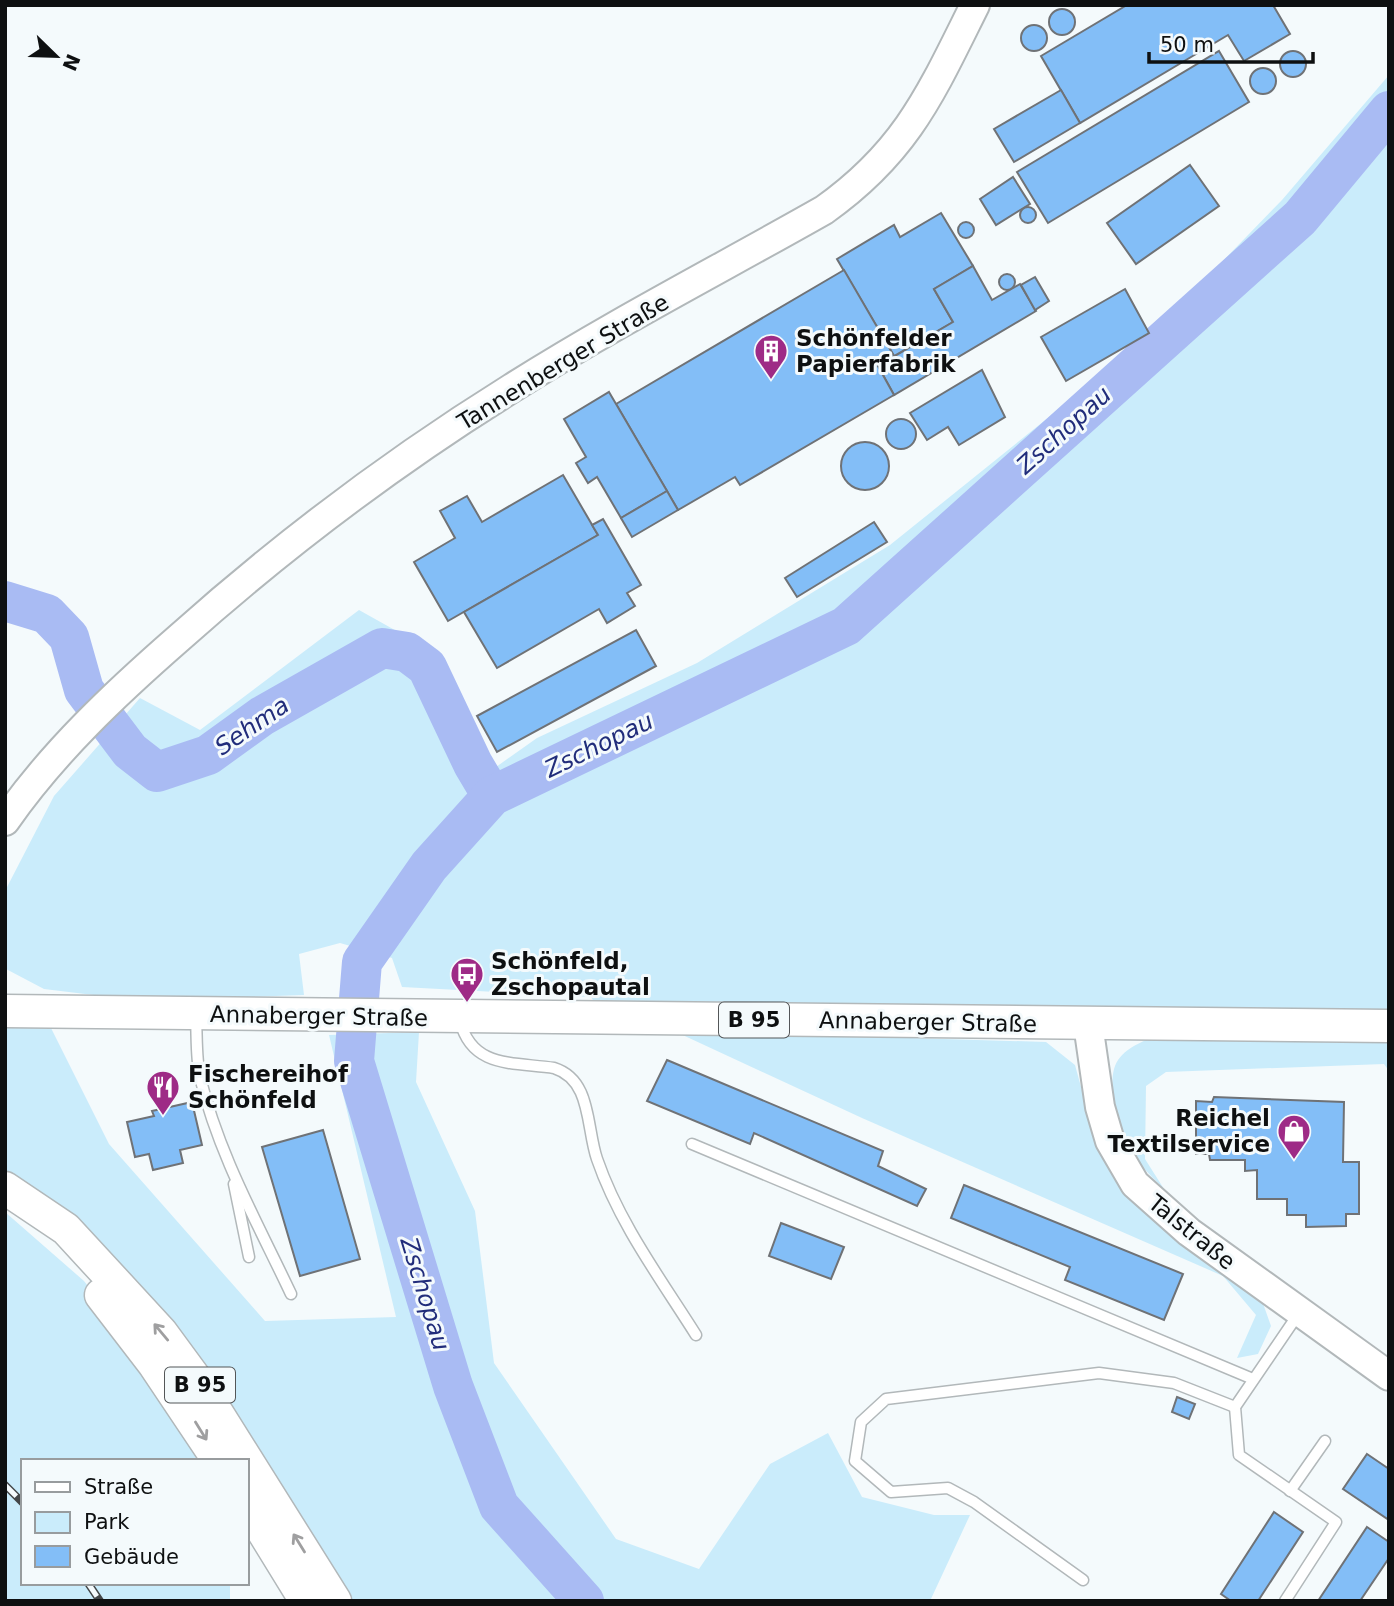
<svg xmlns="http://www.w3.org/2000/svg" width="1394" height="1606" font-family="'DejaVu Sans',sans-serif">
<rect width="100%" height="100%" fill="#f4fafc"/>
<!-- green -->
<g fill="#caecfb">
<path d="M1389,75V1013L597,1006L591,997L402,987L392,958L340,943L299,954L304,995L143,1001L44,989L6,969L5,891L54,796L140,698L200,730L359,610L443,657L496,767L537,738L697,663L890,545L1151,335L1282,200Z"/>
<path d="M50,1026L109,1144L265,1321L396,1317L329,1035L419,1032L416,1082L475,1211L494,1363L616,1539L699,1569L770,1464L828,1433L862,1497L934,1515H970L930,1601H351L186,1337L46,1198L5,1171V1027Z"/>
<path d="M674,1031L1046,1042L1075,1065L1092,1127L1109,1168L1154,1221L1260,1295L1271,1326L1258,1354L1237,1358L1256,1315L1223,1276L862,1118Z"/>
<path d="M1148,1039L1389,1041V1071L1384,1064L1166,1072L1146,1086L1145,1159L1164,1189C1133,1158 1117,1142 1113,1097C1110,1063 1117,1053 1148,1039Z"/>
<path d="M5,1212L84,1281L144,1357L207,1461H23V1583H230V1601H5Z"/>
</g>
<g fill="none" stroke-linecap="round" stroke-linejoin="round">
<!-- river -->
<g stroke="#a9bbf3" stroke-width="40">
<path d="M5,601L47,614L69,637L84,690L130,751L157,772L208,755L262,716L382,648L407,652L427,667L473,764L492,796"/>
<path d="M584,1601L499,1506L453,1386L354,1061L362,962L429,866L492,796L846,626L1300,218L1389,111"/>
</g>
</g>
<!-- building -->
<g fill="#83bef7" stroke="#6f7276" stroke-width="2">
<path d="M1127,5H1273L1290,34L1244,61L1228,35L1080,123L1041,56Z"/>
<circle cx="1062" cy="22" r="13"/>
<circle cx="1034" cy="38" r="13"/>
<path d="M1219,51L1249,102L1048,223L1017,172Z"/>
<circle cx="1293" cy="64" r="13"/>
<circle cx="1263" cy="81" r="13"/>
<path d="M1061,90L1080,123L1014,162L994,129Z"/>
<path d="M1190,165L1219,206L1136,264L1107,223Z"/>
<path d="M1013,177L1030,204L996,225L980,199Z"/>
<circle cx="1028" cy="215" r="8"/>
<path d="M941,213L973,266L934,289L953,322L894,356L837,259L894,225L900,237Z"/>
<circle cx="966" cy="230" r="8"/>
<path d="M973,266L992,300L1020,284L1036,311L894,395L878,366L953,322L934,289Z"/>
<path d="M844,270L894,356L878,366L894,395L740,485L735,477L678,510L616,404Z"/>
<circle cx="1007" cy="282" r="8"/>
<path d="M1035,277L1049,301L1035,310L1021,285Z"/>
<path d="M1125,289L1149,333L1066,381L1041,337Z"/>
<path d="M982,370L1005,417L959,445L948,427L927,440L910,413Z"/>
<path d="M609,392L667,491L621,518L597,477L588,483L576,463L586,457L564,419Z"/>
<circle cx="901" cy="434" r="15"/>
<circle cx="865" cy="466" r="24"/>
<path d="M563,475L598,535L448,621L414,562L455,538L440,511L467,496L482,522Z"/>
<path d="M667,491L678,510L632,537L621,518Z"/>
<path d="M603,519L641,585L627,593L635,606L607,623L599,609L497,668L464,612L598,535L592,525Z"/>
<path d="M874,522L887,542L797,597L785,578Z"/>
<path d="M636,630L656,666L497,752L477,716Z"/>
<path d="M667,1060L883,1151L878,1166L926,1189L917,1206L754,1133L750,1144L647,1101Z"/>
<path d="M1214,1097L1344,1102L1343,1162H1359V1214H1346V1226L1306,1227V1215H1287V1199H1257V1170L1245,1171V1160H1210L1209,1154H1196V1101L1212,1102Z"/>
<path d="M192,1102L202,1145L180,1150L183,1163L153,1170L149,1154L135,1157L127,1122L154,1116L152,1111Z"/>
<path d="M323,1130L360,1259L300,1276L262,1147Z"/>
<path d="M964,1185L1183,1274L1164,1320L1065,1280L1070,1267L951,1218Z"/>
<path d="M781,1223L844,1247L831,1279L769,1256Z"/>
<path d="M1177,1397L1195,1404L1189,1419L1172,1412Z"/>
<path d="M1367,1454L1389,1469V1520L1343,1489Z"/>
<path d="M1274,1512L1303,1532L1258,1601H1231L1221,1594Z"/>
<path d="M1367,1527L1389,1542V1558L1360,1601H1318Z"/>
</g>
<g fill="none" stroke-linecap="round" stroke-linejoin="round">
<defs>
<g id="lane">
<path d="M196,1018C197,1037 196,1058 200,1077C218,1153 258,1224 291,1294"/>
<path d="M460,1021C472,1068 512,1062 554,1068C592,1080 586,1127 597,1159C619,1223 660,1278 696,1335"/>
<path d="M692,1144L1253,1379"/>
<path d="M234,1184L249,1257"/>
<path d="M1290,1491L1325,1441"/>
<path d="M1083,1580L974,1502L948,1488L891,1492L855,1461L861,1422L886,1399L1099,1373L1174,1383L1235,1407"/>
<path d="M1285,1601L1336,1522L1239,1455L1235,1407L1299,1313"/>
</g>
<g id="secondary">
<path d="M5,821C53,752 116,693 179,638C282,546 395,461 512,388C613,324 720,269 824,210C907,151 931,93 975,5"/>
<path d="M1088,1024L1100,1107L1110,1141L1135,1184L1189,1232L1389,1376"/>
</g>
<g id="primary">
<path d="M5,1011L1389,1026"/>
<path d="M5,1188L66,1229L161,1332L197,1381L335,1601"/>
<path d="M101,1295L154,1364L219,1461"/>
<path d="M247,1505L306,1601"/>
</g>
</defs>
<!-- lane casing -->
<use href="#lane" stroke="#b2b8ba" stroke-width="13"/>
<!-- secondary casing -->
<use href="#secondary" stroke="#b2b8ba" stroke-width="32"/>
<!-- primary casing -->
<use href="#primary" stroke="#b2b8ba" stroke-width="35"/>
<!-- lane -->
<use href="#lane" stroke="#fff" stroke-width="10"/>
<!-- secondary -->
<use href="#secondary" stroke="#fff" stroke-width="28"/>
<!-- primary -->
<use href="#primary" stroke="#fff" stroke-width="32"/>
<defs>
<g id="rail">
<path d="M5,1485L23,1503"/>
<path d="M88,1583L100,1601"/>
</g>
</defs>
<!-- rail casing -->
<use href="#rail" stroke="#434648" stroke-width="8"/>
<!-- rail -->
<use href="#rail" stroke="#f4fafc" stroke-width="5" stroke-dasharray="16" stroke-linecap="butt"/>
</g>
<!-- one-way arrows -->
<defs><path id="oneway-shaft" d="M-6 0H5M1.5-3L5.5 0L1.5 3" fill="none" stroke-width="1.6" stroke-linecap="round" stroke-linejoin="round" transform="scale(1.75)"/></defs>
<g stroke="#9f9fa0">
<use href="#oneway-shaft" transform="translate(161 1332) rotate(-130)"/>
<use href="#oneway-shaft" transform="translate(201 1431) rotate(58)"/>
<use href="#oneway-shaft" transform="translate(299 1543) rotate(-122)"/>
</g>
<!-- icons -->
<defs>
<symbol id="building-pin" viewBox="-11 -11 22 30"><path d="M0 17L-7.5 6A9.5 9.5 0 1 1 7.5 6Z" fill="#9e2b86" stroke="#f4fafc"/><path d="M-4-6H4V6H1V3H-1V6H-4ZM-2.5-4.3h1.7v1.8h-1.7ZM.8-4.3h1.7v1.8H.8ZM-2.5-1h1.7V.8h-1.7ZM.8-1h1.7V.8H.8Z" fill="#fff"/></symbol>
<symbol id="bus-pin" viewBox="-11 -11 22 30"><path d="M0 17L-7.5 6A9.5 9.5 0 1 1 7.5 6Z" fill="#9e2b86" stroke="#f4fafc"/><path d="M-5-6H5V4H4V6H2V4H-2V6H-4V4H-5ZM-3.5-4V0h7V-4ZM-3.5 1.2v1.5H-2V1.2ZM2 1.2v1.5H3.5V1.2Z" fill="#fff"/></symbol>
<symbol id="restaurant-pin" viewBox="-11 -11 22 30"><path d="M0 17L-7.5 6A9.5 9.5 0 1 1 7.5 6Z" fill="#9e2b86" stroke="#f4fafc"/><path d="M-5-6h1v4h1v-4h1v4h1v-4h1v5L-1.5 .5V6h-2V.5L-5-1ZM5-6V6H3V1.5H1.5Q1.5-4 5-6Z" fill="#fff"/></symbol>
<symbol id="shop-pin" viewBox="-11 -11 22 30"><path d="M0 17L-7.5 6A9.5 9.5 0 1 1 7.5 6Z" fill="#9e2b86" stroke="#f4fafc"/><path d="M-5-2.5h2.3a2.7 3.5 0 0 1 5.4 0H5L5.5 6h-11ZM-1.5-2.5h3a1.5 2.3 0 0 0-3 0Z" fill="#fff"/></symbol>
</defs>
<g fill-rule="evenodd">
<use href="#building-pin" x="752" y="332" width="38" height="52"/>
<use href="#bus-pin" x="448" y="955" width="38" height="52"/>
<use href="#restaurant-pin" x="144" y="1068" width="38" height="52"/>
<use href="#shop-pin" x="1275" y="1112" width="38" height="52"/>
</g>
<g text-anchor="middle" stroke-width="6" stroke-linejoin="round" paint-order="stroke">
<!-- shield labels -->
<g fill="#f4fafc" stroke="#535658" stroke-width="2">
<rect x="719" y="1002.5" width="70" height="35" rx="5"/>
<rect x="165" y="1367.5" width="70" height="35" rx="5"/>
</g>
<g font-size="21" font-weight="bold" fill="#0e1011">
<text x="754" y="1027">B 95</text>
<text x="200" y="1392">B 95</text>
</g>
<!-- poi labels -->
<g font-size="23" font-weight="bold" fill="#0e1011" stroke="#f4fafc" text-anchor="start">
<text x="796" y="346">Schönfelder<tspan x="796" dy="26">Papierfabrik</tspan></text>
<text x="491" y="969">Schönfeld,<tspan x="491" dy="26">Zschopautal</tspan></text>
<text x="188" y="1082">Fischereihof<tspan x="188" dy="26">Schönfeld</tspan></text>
<text x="1270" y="1126" text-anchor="end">Reichel<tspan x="1270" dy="26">Textilservice</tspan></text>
</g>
<!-- street labels -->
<g font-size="23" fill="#0e1011" stroke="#f4fafc">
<text transform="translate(563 362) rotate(-31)" y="8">Tannenberger Straße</text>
<text transform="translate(319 1016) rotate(1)" y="8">Annaberger Straße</text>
<text transform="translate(928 1022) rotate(1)" y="8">Annaberger Straße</text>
<text transform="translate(1192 1232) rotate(39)" y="8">Talstraße</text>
</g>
<!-- water labels -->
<g font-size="24" font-style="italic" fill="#212d7b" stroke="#f4fafc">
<text transform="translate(1064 430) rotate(-42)" y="8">Zschopau</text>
<text transform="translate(252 726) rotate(-34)" y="8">Sehma</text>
<text transform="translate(599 745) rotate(-26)" y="8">Zschopau</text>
<text transform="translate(425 1294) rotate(73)" y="8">Zschopau</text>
</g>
</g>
<!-- border -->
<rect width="1394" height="1606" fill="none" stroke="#0e1011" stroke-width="14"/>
<!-- legend -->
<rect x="21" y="1459" width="228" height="126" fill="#f4fafc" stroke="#989c9e" stroke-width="2"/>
<rect x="35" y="1482" width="35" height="10" fill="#ffffff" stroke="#989c9e" stroke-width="2"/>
<text x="84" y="1494" font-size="21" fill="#0e1011">Straße</text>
<rect x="35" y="1512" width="35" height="21" fill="#caecfb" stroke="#989c9e" stroke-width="2"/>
<text x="84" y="1529" font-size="21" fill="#0e1011">Park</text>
<rect x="35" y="1546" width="35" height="21" fill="#83bef7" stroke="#989c9e" stroke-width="2"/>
<text x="84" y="1564" font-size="21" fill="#0e1011">Gebäude</text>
<!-- north arrow -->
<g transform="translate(56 56) rotate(113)" stroke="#f4fafc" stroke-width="5" paint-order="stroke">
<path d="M0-5L12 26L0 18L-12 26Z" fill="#0e1011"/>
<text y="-10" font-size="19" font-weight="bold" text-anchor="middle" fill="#0e1011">N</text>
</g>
<!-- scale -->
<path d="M1149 52v10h164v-10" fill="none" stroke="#0e1011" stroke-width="3.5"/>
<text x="1160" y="52" font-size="21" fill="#0e1011" stroke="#f4fafc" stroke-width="5" paint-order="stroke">50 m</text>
</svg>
